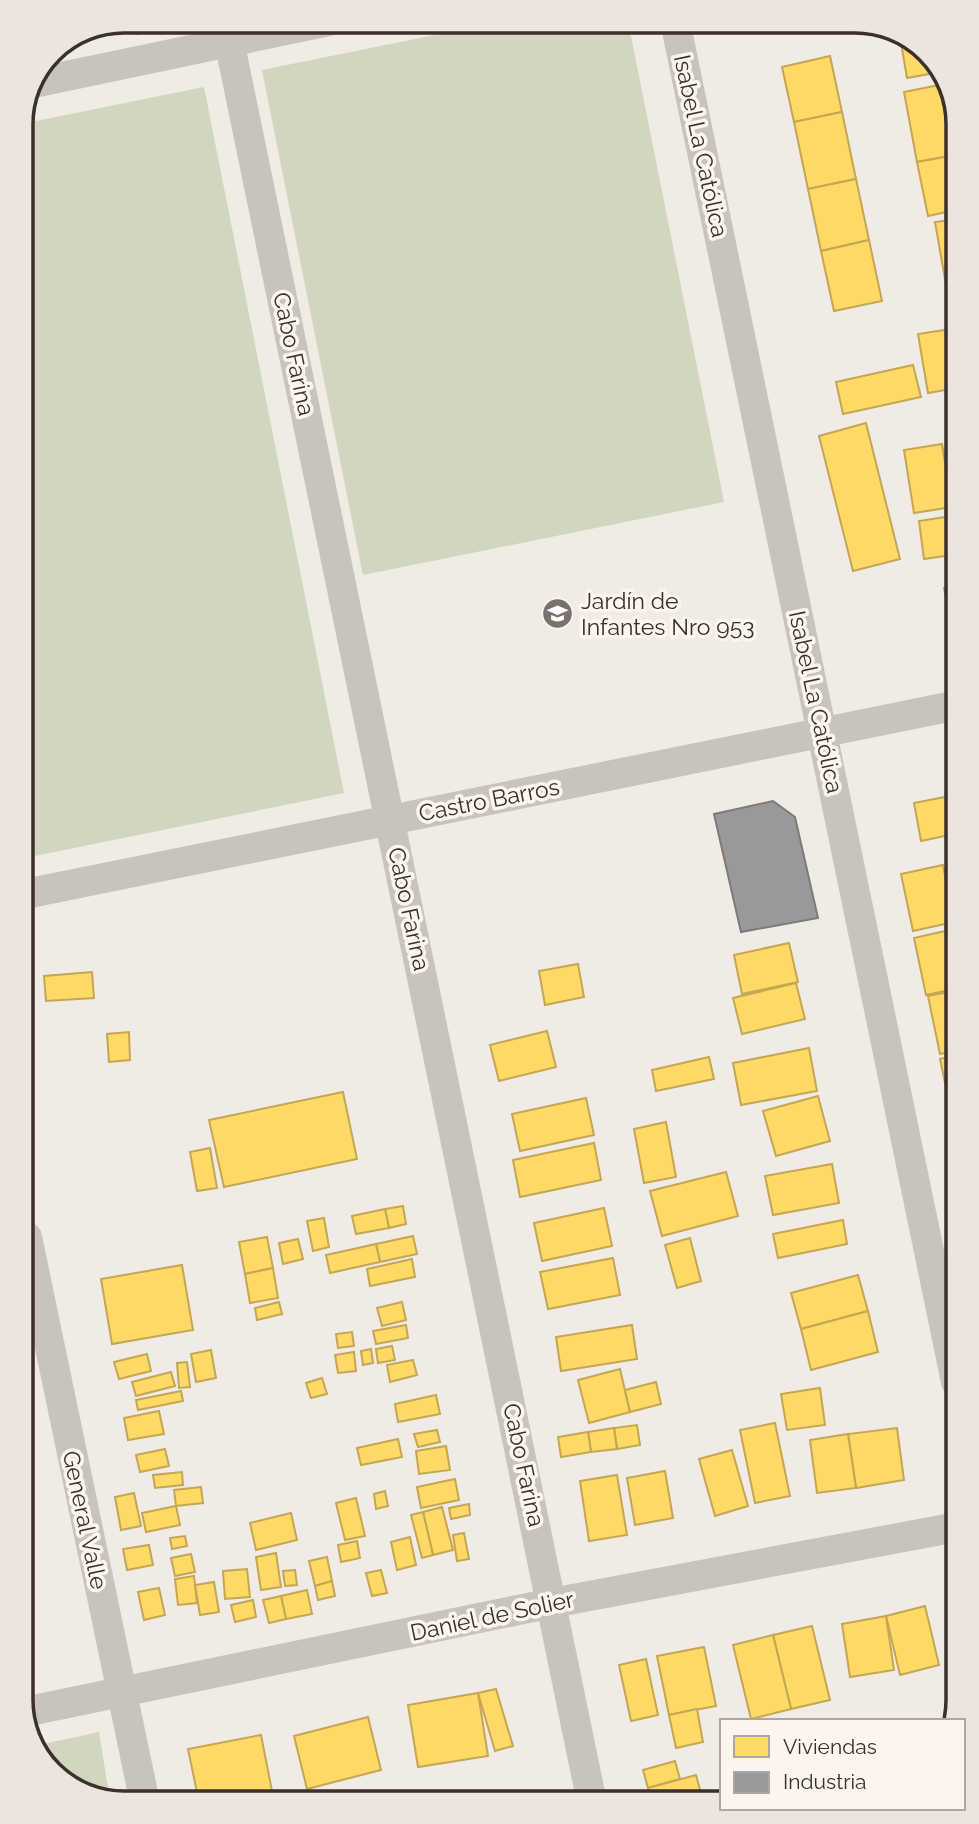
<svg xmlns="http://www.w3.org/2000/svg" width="979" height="1824" font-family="Raleway,sans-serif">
<rect width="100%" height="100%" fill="#f0ebe5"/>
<!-- green -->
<g fill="#d1d6bf">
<path d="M504,21H628L724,502L363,575L262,70Z"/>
<path d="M204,87L344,793L25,858L21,124Z"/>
<path d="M99,1732L110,1800L67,1785L34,1746Z"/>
</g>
<!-- homes -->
<g fill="#ffd966" stroke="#c4a654" stroke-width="2">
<path d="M133,21H185L186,26L136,34Z"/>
<path d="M900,37L917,42L940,72L907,78Z"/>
<path d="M830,56L842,112L794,122L782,67Z"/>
<path d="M949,83L950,156L917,162L904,92Z"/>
<path d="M842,112L856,179L808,189L794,122Z"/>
<path d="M950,156L951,211L928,216L917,162Z"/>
<path d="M856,179L869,240L821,251L808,189Z"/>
<path d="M951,220V284L946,285L935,222Z"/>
<path d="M869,240L882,301L834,311L821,251Z"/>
<path d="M951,329V389L928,393L918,334Z"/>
<path d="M913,365L921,397L843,414L836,382Z"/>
<path d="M866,423L900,559L853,571L819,436Z"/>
<path d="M942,444L952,507L914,513L904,450Z"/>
<path d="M952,516V555L924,559L919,521Z"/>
<path d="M952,586L953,630L944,588Z"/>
<path d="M950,796L954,834L921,841L914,803Z"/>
<path d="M943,865L954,922L913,931L901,874Z"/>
<path d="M954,929V989L926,995L914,938Z"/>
<path d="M789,943L798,982L742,994L734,955Z"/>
<path d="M578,964L584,997L545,1005L539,971Z"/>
<path d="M92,972L94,998L46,1001L44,976Z"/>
<path d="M796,983L805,1019L742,1034L733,998Z"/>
<path d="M954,991L955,1051L940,1054L928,996Z"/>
<path d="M547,1031L556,1067L499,1081L490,1045Z"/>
<path d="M129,1032L130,1060L109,1062L107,1034Z"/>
<path d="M809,1048L817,1091L741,1105L733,1063Z"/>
<path d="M955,1055V1115L952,1116L940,1059Z"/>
<path d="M709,1057L714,1079L656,1091L652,1070Z"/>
<path d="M343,1092L357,1159L224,1187L209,1120Z"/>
<path d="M818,1096L830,1141L776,1156L763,1111Z"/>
<path d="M586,1098L594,1135L520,1151L512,1114Z"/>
<path d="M666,1122L676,1177L644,1183L634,1129Z"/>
<path d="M594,1143L601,1180L520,1197L513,1160Z"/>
<path d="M210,1148L217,1188L197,1191L190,1152Z"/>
<path d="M832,1164L839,1203L773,1215L765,1176Z"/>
<path d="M726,1172L738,1216L662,1236L650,1191Z"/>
<path d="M403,1206L406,1224L389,1228L385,1209Z"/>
<path d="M604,1208L612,1246L542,1261L534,1223Z"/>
<path d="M385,1209L389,1228L356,1234L352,1216Z"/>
<path d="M324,1218L329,1247L313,1251L307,1221Z"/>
<path d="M843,1220L847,1244L778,1258L773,1234Z"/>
<path d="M413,1236L417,1254L380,1262L376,1244Z"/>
<path d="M267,1237L273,1268L245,1274L239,1242Z"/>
<path d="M690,1238L701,1281L677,1288L665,1245Z"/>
<path d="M298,1239L303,1259L283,1264L279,1243Z"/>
<path d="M376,1244L380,1262L330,1273L326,1255Z"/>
<path d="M613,1258L620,1295L548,1309L540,1272Z"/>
<path d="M412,1259L415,1277L370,1286L367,1269Z"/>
<path d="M182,1265L193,1330L112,1344L101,1279Z"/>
<path d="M273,1268L278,1298L250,1303L245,1274Z"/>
<path d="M858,1275L868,1311L801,1329L791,1293Z"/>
<path d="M279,1302L282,1314L257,1320L255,1308Z"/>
<path d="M402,1302L406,1320L382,1326L377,1308Z"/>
<path d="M868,1311L878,1352L811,1370L801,1329Z"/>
<path d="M406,1325L408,1338L376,1344L373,1331Z"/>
<path d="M632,1325L637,1359L561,1371L556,1337Z"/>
<path d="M352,1332L354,1346L338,1348L336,1334Z"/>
<path d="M392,1346L395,1360L378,1363L376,1349Z"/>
<path d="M371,1349L373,1363L363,1365L361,1351Z"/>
<path d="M211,1350L216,1378L196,1382L191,1354Z"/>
<path d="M354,1352L356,1371L338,1373L335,1355Z"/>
<path d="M147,1354L151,1371L119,1379L114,1362Z"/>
<path d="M413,1360L417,1375L390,1382L387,1365Z"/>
<path d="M187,1362L190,1387L179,1388L177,1363Z"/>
<path d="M620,1369L630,1412L589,1423L578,1380Z"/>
<path d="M171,1372L175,1386L136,1396L132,1382Z"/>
<path d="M322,1378L327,1394L311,1398L306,1383Z"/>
<path d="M656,1382L661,1404L630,1412L625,1390Z"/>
<path d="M820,1388L825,1425L787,1430L781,1394Z"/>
<path d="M181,1391L183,1401L138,1410L136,1400Z"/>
<path d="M436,1395L440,1414L398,1422L395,1404Z"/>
<path d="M159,1411L164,1434L128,1440L124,1418Z"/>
<path d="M775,1423L790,1496L755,1503L740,1430Z"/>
<path d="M637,1425L640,1445L617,1449L614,1428Z"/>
<path d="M614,1428L617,1449L591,1452L588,1432Z"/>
<path d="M897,1428L904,1480L856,1488L848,1434Z"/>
<path d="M437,1430L440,1442L418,1447L414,1434Z"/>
<path d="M588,1432L591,1452L561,1457L558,1437Z"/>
<path d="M848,1434L856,1488L817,1493L810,1440Z"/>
<path d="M398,1439L402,1457L361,1465L357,1448Z"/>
<path d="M446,1446L450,1470L419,1474L416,1451Z"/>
<path d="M165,1449L169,1466L140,1472L136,1455Z"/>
<path d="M732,1450L748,1506L715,1516L699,1459Z"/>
<path d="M665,1471L673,1518L635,1525L627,1478Z"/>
<path d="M182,1472L183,1485L155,1488L153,1475Z"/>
<path d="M617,1475L627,1535L589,1541L580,1481Z"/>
<path d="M455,1479L459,1500L421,1508L417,1487Z"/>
<path d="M201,1487L203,1503L176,1506L174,1490Z"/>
<path d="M385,1491L388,1506L376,1509L374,1494Z"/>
<path d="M134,1493L141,1526L121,1530L115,1497Z"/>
<path d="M356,1498L365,1536L345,1540L336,1503Z"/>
<path d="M469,1504L470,1515L451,1519L449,1508Z"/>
<path d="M176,1506L180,1525L146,1532L142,1513Z"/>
<path d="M442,1507L453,1550L433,1555L423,1512Z"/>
<path d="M423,1512L433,1555L422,1558L411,1515Z"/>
<path d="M291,1513L297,1540L256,1550L250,1523Z"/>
<path d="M464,1533L469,1559L457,1561L453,1535Z"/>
<path d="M185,1536L187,1546L172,1549L170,1538Z"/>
<path d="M410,1537L416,1565L397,1570L391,1542Z"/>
<path d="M357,1541L360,1558L341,1562L338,1545Z"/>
<path d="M149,1545L153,1565L127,1570L123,1549Z"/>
<path d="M276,1553L281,1587L261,1590L256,1557Z"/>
<path d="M191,1554L195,1572L175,1576L171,1558Z"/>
<path d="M327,1557L332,1581L315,1586L309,1561Z"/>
<path d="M247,1569L250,1597L225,1599L223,1571Z"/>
<path d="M295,1570L297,1585L285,1586L283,1571Z"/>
<path d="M381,1570L387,1593L372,1596L366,1573Z"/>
<path d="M194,1576L197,1603L178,1605L175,1579Z"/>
<path d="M332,1581L335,1596L318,1600L315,1586Z"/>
<path d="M214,1582L219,1612L200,1615L195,1585Z"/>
<path d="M159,1588L165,1615L144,1620L138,1592Z"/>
<path d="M307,1590L312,1614L286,1619L281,1596Z"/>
<path d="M281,1596L286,1619L269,1623L263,1600Z"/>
<path d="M253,1600L256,1617L235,1622L231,1605Z"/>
<path d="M925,1606L939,1665L900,1675L886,1616Z"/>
<path d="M886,1616L894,1670L850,1677L842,1624Z"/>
<path d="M812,1626L830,1700L791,1709L773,1635Z"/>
<path d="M773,1635L791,1709L751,1719L733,1645Z"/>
<path d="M704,1647L716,1706L669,1715L657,1656Z"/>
<path d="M646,1659L658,1715L631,1721L619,1665Z"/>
<path d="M496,1689L513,1746L495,1751L478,1693Z"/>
<path d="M478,1693L488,1756L418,1767L408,1705Z"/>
<path d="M697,1709L703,1742L676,1748L669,1715Z"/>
<path d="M368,1717L381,1770L307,1789L294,1736Z"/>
<path d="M261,1735L272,1791L221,1802H199L188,1749Z"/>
<path d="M675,1761L680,1779L648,1788L643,1770Z"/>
<path d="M696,1775L702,1797H650L648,1788Z"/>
</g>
<!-- industry -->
<path fill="#999" stroke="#7d7a78" stroke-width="2" d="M773,801L795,817L818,918L741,932L714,814Z"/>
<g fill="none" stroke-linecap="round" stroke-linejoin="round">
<!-- minor -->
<g stroke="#c9c3be" stroke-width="30">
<path d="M225,21L591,1798"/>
<path d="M675,21L956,1382"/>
<path d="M38,82L329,21"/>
<path d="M25,894L953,706"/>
<path d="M27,1237L145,1803"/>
<path d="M29,1711L552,1603L957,1527"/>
</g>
</g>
<!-- icons -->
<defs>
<symbol id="school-disc" viewBox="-11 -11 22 22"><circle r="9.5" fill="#7a716c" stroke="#fbf5ee"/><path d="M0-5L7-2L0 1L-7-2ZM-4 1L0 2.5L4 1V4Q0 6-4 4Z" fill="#fff"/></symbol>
</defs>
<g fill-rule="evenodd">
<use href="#school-disc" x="540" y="596" width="35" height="35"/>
</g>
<g text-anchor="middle" stroke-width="7" stroke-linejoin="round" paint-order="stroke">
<!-- street labels -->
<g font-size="23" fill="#3b302b" stroke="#fbf5ee">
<text transform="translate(701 146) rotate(78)" y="8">Isabel La Católica</text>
<text transform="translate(294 354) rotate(78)" y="8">Cabo Farina</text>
<text transform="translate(816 702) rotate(78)" y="8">Isabel La Católica</text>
<text transform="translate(489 800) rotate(-11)" y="8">Castro Barros</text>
<text transform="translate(409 909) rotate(78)" y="8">Cabo Farina</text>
<text transform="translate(524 1465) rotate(78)" y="8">Cabo Farina</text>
<text transform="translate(85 1520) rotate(78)" y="8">General Valle</text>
<text transform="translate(492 1616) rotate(-12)" y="8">Daniel de Solier</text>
</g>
<!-- poi labels -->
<g font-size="23" fill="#3b302b" stroke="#fbf5ee" text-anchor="start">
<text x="581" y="609">Jardín de<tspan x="581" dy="26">Infantes Nro 953</tspan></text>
</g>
</g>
<!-- crop -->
<path d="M0 0H979V1824H0ZM124 33H855A91 91 0 0 1 946 124V1700A91 91 0 0 1 855 1791H124A91 91 0 0 1 33 1700V124A91 91 0 0 1 124 33Z" fill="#ece5de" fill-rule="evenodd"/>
<path fill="none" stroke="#3b302b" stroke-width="3.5" d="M124 33H855A91 91 0 0 1 946 124V1700A91 91 0 0 1 855 1791H124A91 91 0 0 1 33 1700V124A91 91 0 0 1 124 33Z"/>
<!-- legend -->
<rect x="720" y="1719" width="245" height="91" fill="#fbf5ee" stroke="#aea6a0" stroke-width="2"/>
<rect x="734" y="1736" width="35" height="21" fill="#ffd966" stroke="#aea6a0" stroke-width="2"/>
<text x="783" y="1754" font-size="21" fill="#3b302b">Viviendas</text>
<rect x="734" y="1772" width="35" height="21" fill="#999999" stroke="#aea6a0" stroke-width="2"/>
<text x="783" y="1789" font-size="21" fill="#3b302b">Industria</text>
</svg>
